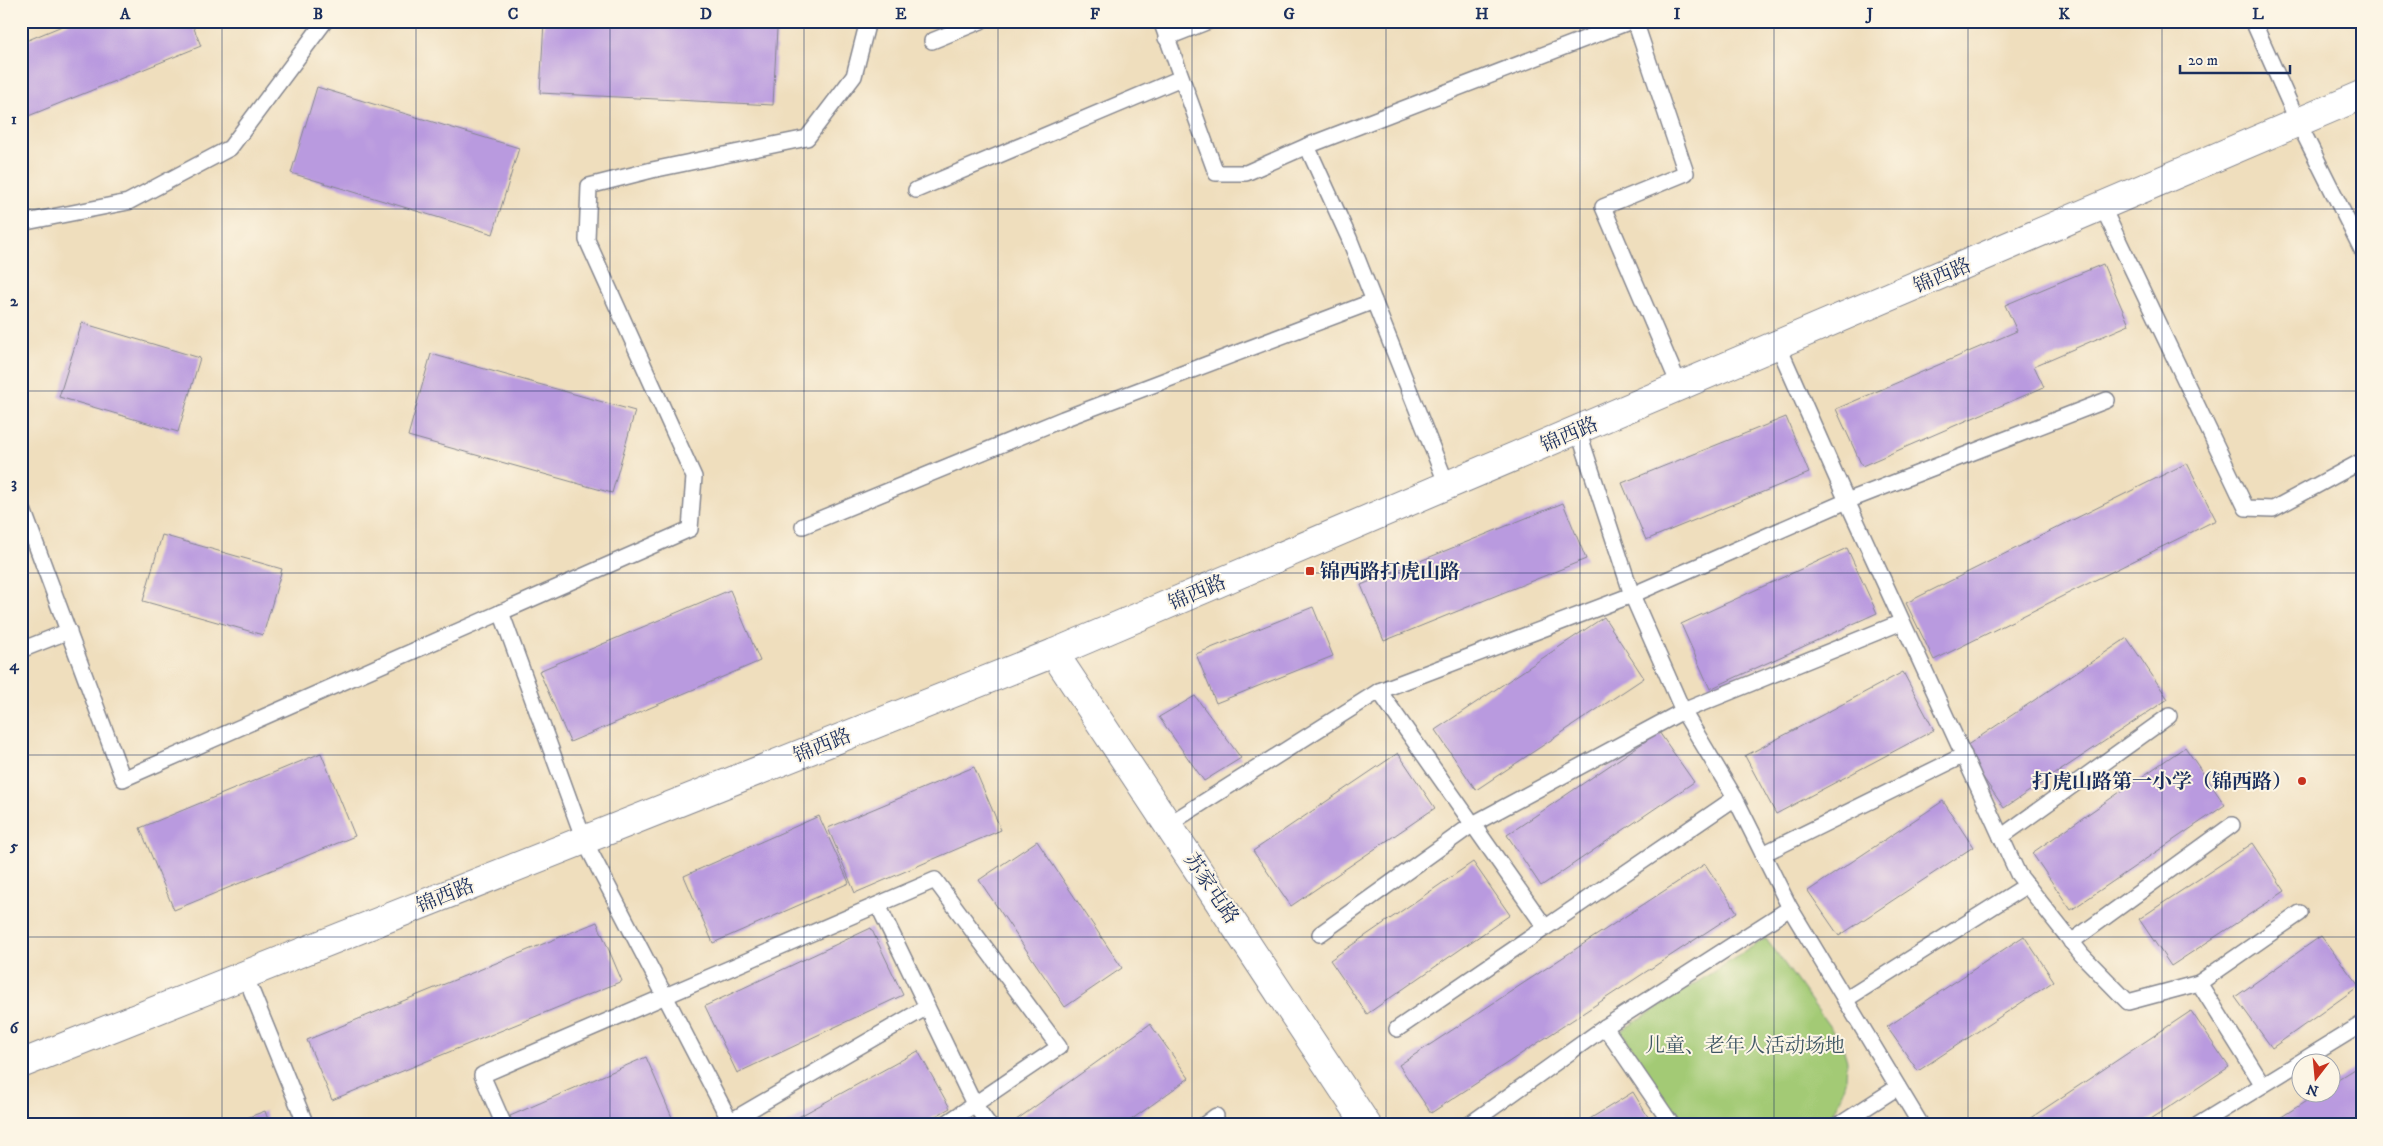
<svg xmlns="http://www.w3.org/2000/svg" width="2383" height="1146" font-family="'IM FELL DW Pica','Noto Serif SC',serif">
<rect width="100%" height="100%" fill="#fcf5e5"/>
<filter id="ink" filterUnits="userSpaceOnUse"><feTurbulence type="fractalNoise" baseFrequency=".02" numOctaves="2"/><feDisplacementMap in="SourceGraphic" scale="10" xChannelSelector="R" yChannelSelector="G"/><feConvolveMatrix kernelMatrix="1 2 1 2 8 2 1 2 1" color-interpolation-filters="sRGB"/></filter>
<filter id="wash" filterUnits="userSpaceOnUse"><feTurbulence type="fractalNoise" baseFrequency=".0096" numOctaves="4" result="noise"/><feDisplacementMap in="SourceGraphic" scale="20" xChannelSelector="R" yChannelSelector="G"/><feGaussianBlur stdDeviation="1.12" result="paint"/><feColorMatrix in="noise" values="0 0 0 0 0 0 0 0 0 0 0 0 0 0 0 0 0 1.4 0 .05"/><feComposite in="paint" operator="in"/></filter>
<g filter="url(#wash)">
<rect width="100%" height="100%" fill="#efdebd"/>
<!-- green -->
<path fill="#a3ca75" stroke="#5f7c6a" d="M1766,938L1842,1044L1847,1061L1846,1078L1840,1099L1832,1116L1816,1125H1682L1621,1031Z"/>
<g id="blocks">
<!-- building -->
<g fill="#b99adf">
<path d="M74,21H191L201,46L21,119V43Z"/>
<path d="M544,21H637L777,29L773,105L540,93Z"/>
<path d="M317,87L519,148L493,234L291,173Z"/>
<path d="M2103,264L2129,325L2034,366L2044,387L1862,466L1836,409L2017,331L2005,305Z"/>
<path d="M82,323L200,358L178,432L59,397Z"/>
<path d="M431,354L635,411L612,493L408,436Z"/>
<path d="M1786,417L1809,473L1646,540L1622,483Z"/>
<path d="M2187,463L2216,520L1934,660L1906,603Z"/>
<path d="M1563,503L1586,559L1384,641L1361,585Z"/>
<path d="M162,535L282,569L263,635L143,601Z"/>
<path d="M1847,548L1877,613L1710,689L1681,624Z"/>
<path d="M730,590L760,661L570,742L539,671Z"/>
<path d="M1313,607L1333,656L1216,703L1196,654Z"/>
<path d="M1604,617L1644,678L1476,790L1435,730Z"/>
<path d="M2127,638L2168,699L2004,808L1963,748Z"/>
<path d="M1903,672L1934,730L1776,814L1745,756Z"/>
<path d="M1195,696L1241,758L1204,781L1159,717Z"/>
<path d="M1659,732L1694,782L1541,886L1507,835Z"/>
<path d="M2185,747L2225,805L2071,910L2032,853Z"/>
<path d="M321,753L355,836L174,910L140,828Z"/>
<path d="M1398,753L1435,808L1291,906L1253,851Z"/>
<path d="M974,767L1001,830L855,893L828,828Z"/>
<path d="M1943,801L1973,847L1839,936L1808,891Z"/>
<path d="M819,816L849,883L713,943L684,876Z"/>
<path d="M1037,841L1122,968L1065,1007L979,880Z"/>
<path d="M2253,843L2285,891L2171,966L2139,919Z"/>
<path d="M1473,862L1510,915L1367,1014L1330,960Z"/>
<path d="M1705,864L1737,912L1431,1113L1399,1065Z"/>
<path d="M597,922L622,981L332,1100L307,1040Z"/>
<path d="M871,928L903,995L737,1073L705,1006Z"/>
<path d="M2024,936L2054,981L1918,1071L1887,1027Z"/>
<path d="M2321,936L2359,986L2272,1048L2235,997Z"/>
<path d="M2191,1011L2229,1067L2142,1125H2020Z"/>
<path d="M1150,1024L1189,1078L1124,1125H1014L1012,1123Z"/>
<path d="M918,1051L950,1108L920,1125H784Z"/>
<path d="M646,1057L674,1122L669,1125H514L510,1116Z"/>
<path d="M2362,1064V1125H2269L2317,1094H2330V1084Z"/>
<path d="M1633,1092L1653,1125H1580Z"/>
<path d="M265,1111L270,1125H228Z"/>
</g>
</g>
</g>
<g filter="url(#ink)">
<use href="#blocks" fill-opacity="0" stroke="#85868e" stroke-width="1"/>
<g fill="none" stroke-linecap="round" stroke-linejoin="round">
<defs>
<g id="service">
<path d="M1161,21L1216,173H1246L1307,146L1349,238L1447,485"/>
<path d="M1635,21L1686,173L1603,207L1680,387"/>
<path d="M2253,21L2298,122L2362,250"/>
<path d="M1166,38L1209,21"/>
<path d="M932,41L981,21"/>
<path d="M1307,146L1631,21"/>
<path d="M916,190L1181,78"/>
<path d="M2102,206L2246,508L2273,509L2362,461"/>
<path d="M21,223L128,202L230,148L325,21"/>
<path d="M1778,345L1847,501L2018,874L2082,955L2128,1002L2199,983L2263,1085"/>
<path d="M1578,430L1632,595L1683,711L1735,798L1790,908L1921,1125"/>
<path d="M21,504L123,779L690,529L694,477L587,240L589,186L652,170L807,138L854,76L868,21"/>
<path d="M803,526L1063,419L1374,301"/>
<path d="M501,612L584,840L732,1125"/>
<path d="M21,650L69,631"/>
<path d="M1379,691L1545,927"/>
<path d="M1169,824L1379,691L1632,595L1847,501L2107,400"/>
<path d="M2001,837L2169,716"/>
<path d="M1763,854L1964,755"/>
<path d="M878,905L974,1104L989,1125"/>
<path d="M1320,934L1473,824L1683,711L1902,622"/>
<path d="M2071,942L2232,825"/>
<path d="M245,975L306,1125"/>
<path d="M2199,983L2300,913"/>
<path d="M1845,1000L2027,885"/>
<path d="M1605,1027L1672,1125"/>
<path d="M1397,1029L1735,798"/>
<path d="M1470,1124L1605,1027L1790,908"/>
<path d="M504,1125L482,1075L935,880L1059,1047L944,1125"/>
<path d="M724,1125L927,1007"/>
<path d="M1204,1125L1216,1116"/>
<path d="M1839,1125L1898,1087"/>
<path d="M2198,1125L2362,1024"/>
</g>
<g id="minor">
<path d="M1054,653L1367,1125"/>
<path d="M21,1064L1054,653L2362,95"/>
</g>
</defs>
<!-- service casing -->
<use href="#service" stroke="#85868e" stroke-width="18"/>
<!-- minor casing -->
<use href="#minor" stroke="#85868e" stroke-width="30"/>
<!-- service -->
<use href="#service" stroke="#fff" stroke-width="15"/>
<!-- minor -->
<use href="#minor" stroke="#fff" stroke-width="28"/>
</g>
</g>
<!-- grid -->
<path fill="none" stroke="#1b2f5e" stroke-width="1" stroke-opacity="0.55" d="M222,21V1125M416,21V1125M610,21V1125M804,21V1125M998,21V1125M1192,21V1125M1386,21V1125M1580,21V1125M1774,21V1125M1968,21V1125M2162,21V1125M21,209H2362M21,391H2362M21,573H2362M21,755H2362M21,937H2362"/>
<!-- markers -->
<g fill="#c8321e" stroke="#fcf5e5" stroke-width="2">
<rect x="1305" y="566" width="10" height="10" rx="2.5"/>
<circle cx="2302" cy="781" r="5"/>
</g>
<g text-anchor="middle" stroke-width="4" stroke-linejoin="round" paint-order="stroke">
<!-- street labels -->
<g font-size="20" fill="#1b2f5e" stroke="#fcf5e5">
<text transform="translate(1942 275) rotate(-23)" y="7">锦西路</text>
<text transform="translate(1569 434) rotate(-23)" y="7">锦西路</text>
<text transform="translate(1197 592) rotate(-23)" y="7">锦西路</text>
<text transform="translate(822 745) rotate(-22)" y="7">锦西路</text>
<text transform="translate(1212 888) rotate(56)" y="7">苏家屯路</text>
<text transform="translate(445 895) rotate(-22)" y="7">锦西路</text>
</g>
<!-- poi labels -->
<g font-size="20" font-weight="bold" fill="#1b2f5e" stroke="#fcf5e5" text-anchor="start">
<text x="1320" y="578">锦西路打虎山路</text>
<text x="2292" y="788" text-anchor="end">打虎山路第一小学（锦西路）</text>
</g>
<!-- park labels -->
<g font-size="20" fill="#3d5664" stroke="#fcf5e5">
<text x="1745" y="1052">儿童、老年人活动场地</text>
</g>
</g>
<!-- margin -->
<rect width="2383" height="1146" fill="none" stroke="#fcf5e5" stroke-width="55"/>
<!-- north arrow -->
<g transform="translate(2316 1078) rotate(196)"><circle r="24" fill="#fcf5e5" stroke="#a2a6af"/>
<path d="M0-4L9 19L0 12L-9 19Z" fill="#c8321e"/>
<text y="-8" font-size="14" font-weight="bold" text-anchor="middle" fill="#1b2f5e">N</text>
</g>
<!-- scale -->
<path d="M2180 65v8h110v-8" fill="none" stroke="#1b2f5e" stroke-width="2.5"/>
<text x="2188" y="65" font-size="15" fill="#1b2f5e" stroke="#fcf5e5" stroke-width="4" paint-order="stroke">20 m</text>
<rect x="28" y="28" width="2328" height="1090" fill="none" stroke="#1b2f5e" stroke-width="2"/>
<g font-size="16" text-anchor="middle" font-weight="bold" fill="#1b2f5e">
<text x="125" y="19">A</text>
<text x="318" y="19">B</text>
<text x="513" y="19">C</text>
<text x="706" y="19">D</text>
<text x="901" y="19">E</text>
<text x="1095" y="19">F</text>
<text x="1289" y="19">G</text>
<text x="1482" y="19">H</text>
<text x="1677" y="19">I</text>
<text x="1870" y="19">J</text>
<text x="2064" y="19">K</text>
<text x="2258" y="19">L</text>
<text x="14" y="124">1</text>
<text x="14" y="306">2</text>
<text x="14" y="488">3</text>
<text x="14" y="670">4</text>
<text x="14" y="851">5</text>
<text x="14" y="1033">6</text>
</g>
</svg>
